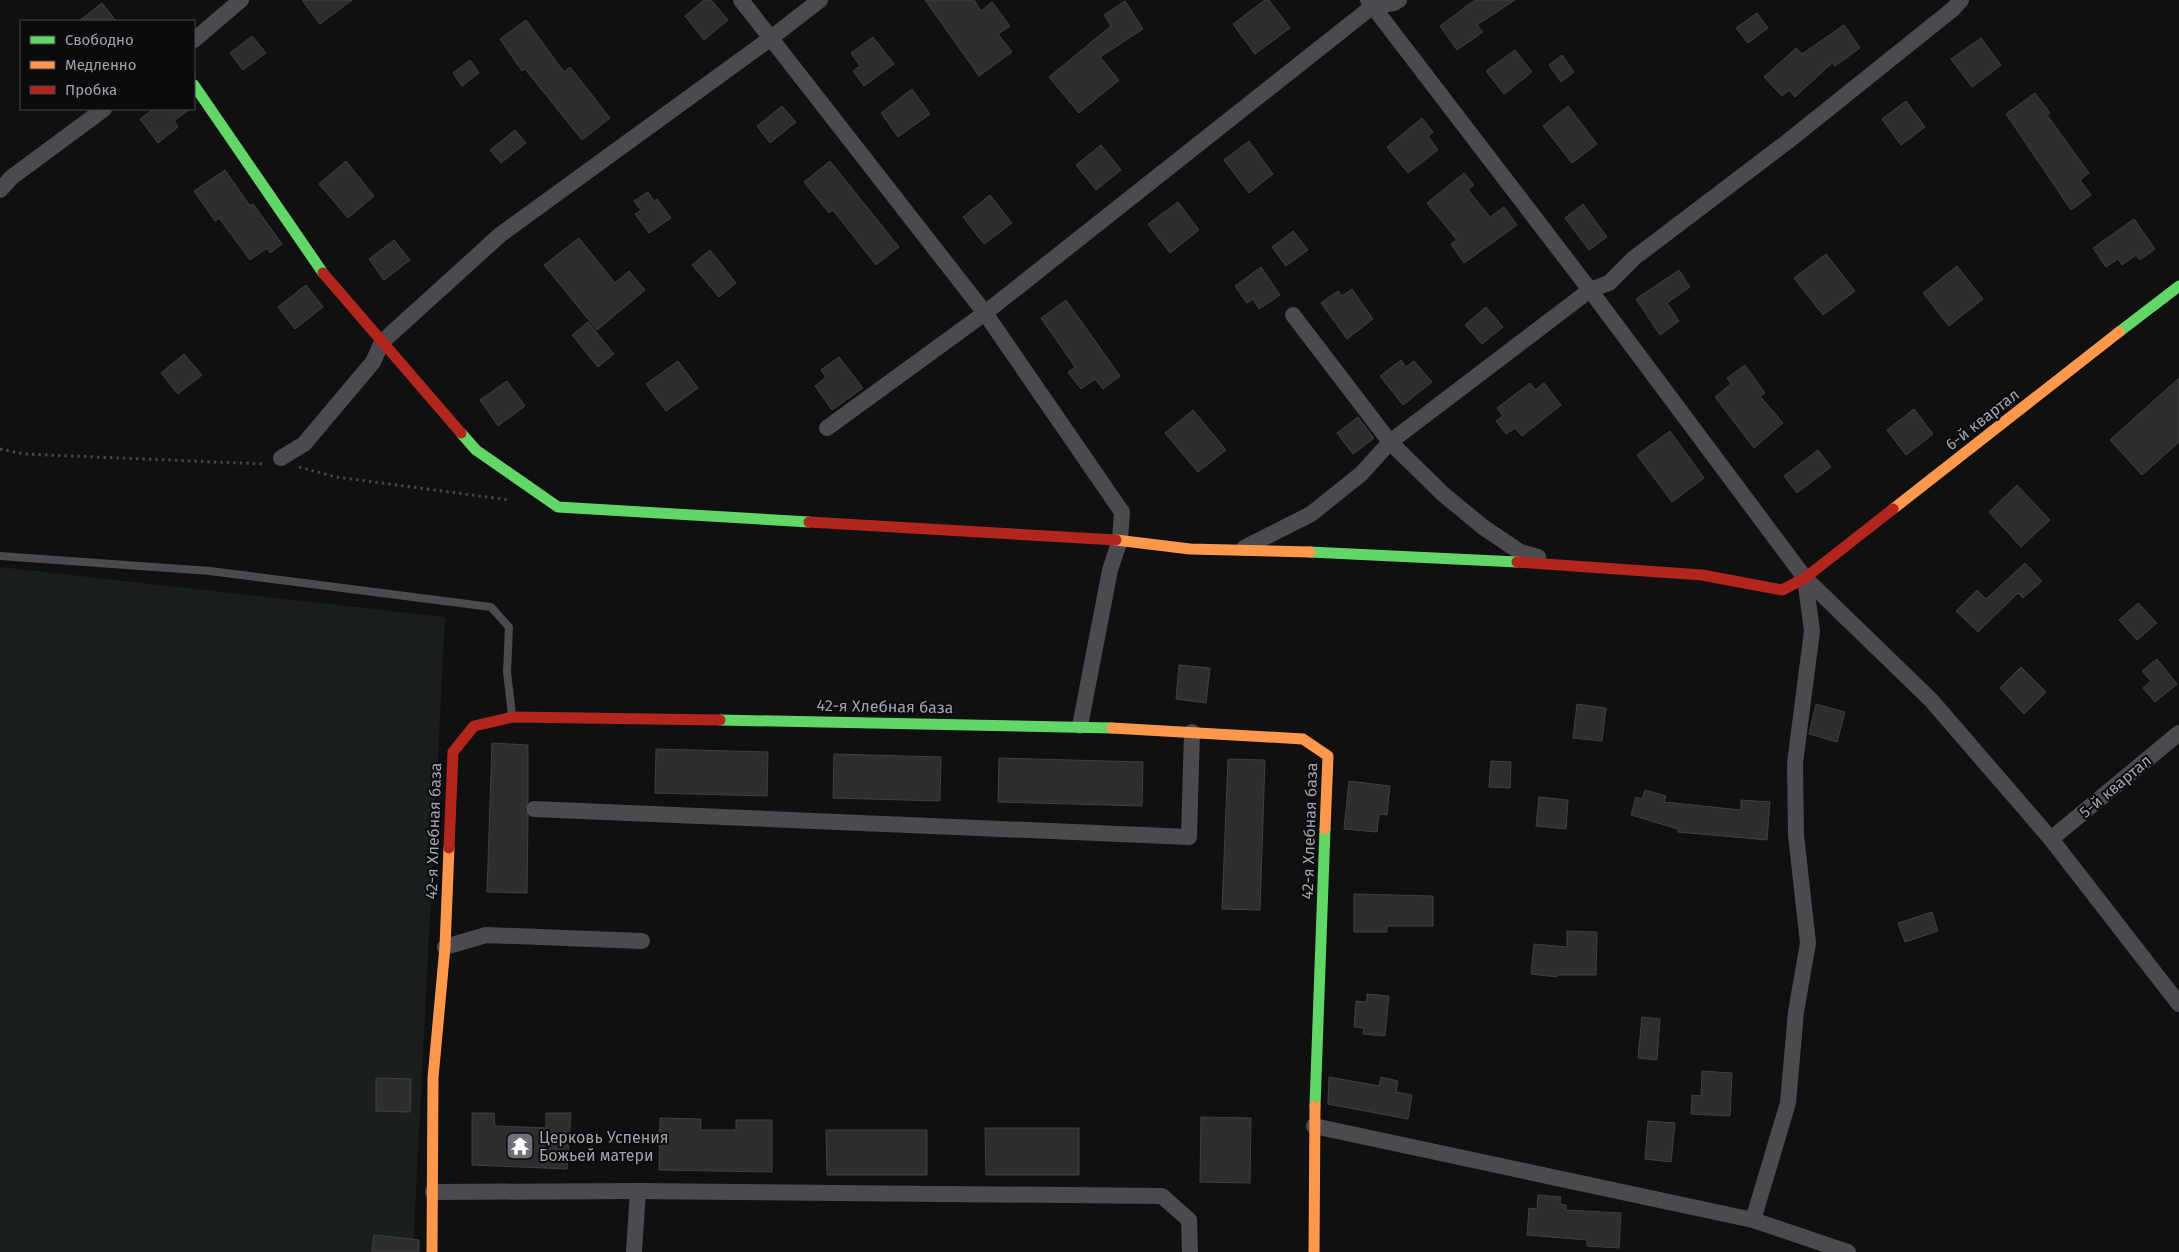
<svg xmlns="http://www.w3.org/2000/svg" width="2179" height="1252" font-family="'Fira Sans',sans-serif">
<rect width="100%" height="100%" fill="#101010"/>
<!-- green -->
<path fill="#191f1a" d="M0,567L445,617L413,1252H0Z"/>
<!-- building -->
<g fill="#2e2e2f" stroke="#3f4044">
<path d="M302,0H352L320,24Z"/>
<path d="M704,0H711L728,20L704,40L685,16Z"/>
<path d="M925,0H974L981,11L992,2L1010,26L998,34L1012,52L979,76Z"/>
<path d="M1265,0H1269L1290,28L1255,54L1233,24Z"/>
<path d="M1475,0H1515L1477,25L1483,32L1457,50L1440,26Z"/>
<path d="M1125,1L1143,29L1100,57L1119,80L1079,113L1049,77L1111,26L1104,15Z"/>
<path d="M102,3L116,21H79Z"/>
<path d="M1757,13L1768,28L1748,43L1736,28Z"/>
<path d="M526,20L564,72L570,67L610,118L582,140L525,69L522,71L500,39Z"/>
<path d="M1844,25L1860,48L1835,66L1832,63L1795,97L1789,90L1782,96L1764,77L1796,48L1802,54Z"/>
<path d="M252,36L266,53L243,70L230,53Z"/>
<path d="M873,37L894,64L864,86L853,71L860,66L851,53Z"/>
<path d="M1981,38L2001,65L1972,87L1951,59Z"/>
<path d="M1515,50L1532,72L1504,94L1486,71Z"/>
<path d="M1562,55L1574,72L1561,82L1549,65Z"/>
<path d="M470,60L479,73L462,86L453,73Z"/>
<path d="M912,89L930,114L898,137L881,113Z"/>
<path d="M2035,93L2050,113L2047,115L2089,173L2080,180L2091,195L2071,210L2006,114Z"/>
<path d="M1906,101L1925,127L1901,145L1882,119Z"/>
<path d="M782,106L796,122L770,143L757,126Z"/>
<path d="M1568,106L1597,144L1572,163L1543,126Z"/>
<path d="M154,109H190L174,121L178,127L158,143L140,119Z"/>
<path d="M1422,118L1433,132L1428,136L1438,150L1408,173L1387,147Z"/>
<path d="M515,130L526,143L501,163L490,150Z"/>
<path d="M1249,141L1273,174L1249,193L1224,160Z"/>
<path d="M1101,145L1121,170L1096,190L1076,165Z"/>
<path d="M346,161L374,196L348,218L319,184Z"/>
<path d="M830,161L899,247L876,265L833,210L829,213L804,182Z"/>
<path d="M225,170L250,206L253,204L282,244L270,253L267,248L250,260L219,218L215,221L194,191Z"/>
<path d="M1464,173L1474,185L1468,190L1490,217L1504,207L1517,225L1464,263L1451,244L1457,240L1427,203Z"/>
<path d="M648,192L654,201L657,199L671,218L649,233L635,214L641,210L634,201Z"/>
<path d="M990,195L1012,223L984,244L963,217Z"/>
<path d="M1178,202L1199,230L1170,253L1148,224Z"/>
<path d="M1583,204L1607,237L1589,250L1565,218Z"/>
<path d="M2134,219L2155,249L2140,260L2136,255L2122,265L2118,259L2106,267L2093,248Z"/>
<path d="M1293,231L1308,250L1286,266L1272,247Z"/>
<path d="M579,238L615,283L629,271L645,290L597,330L544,265Z"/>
<path d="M394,240L410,260L384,280L369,259Z"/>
<path d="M710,250L736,283L719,297L692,265Z"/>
<path d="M1826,254L1855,291L1823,315L1794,278Z"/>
<path d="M1957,266L1983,299L1949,326L1923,293Z"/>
<path d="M1261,267L1280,295L1259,309L1253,299L1247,303L1235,286Z"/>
<path d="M1679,270L1690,287L1667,303L1679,321L1660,335L1636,299Z"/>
<path d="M306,285L323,307L295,329L278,307Z"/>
<path d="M1352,289L1373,319L1347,339L1321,303L1338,291L1342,296Z"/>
<path d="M1066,300L1120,376L1103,389L1095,379L1081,389L1068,372L1075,367L1041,318Z"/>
<path d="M1486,307L1503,327L1482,344L1465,325Z"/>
<path d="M588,322L614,354L598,367L572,335Z"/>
<path d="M184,354L202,375L178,394L161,373Z"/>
<path d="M839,357L863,388L832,410L815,386L826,377L821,370Z"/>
<path d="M1401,360L1406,367L1414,361L1432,382L1403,405L1380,376Z"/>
<path d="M678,361L698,388L666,411L646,384Z"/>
<path d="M1745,365L1765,393L1760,396L1783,423L1754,448L1715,397L1731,384L1727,378Z"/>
<path d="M2179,378V442L2142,475L2110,440Z"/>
<path d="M507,381L525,406L498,426L480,400Z"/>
<path d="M1530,383L1535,390L1544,383L1561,405L1522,436L1515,428L1506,434L1496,421L1503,416L1497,408Z"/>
<path d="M1914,409L1933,434L1906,455L1887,430Z"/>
<path d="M1193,410L1226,450L1198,472L1165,433Z"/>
<path d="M1358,417L1374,438L1353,454L1337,433Z"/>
<path d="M1670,431L1704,478L1672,502L1637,455Z"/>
<path d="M1818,450L1831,467L1797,493L1784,476Z"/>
<path d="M2017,485L2050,520L2021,547L1989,512Z"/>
<path d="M2025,563L2042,581L2023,598L2018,593L1978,632L1956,611L1977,590L1986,599Z"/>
<path d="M2138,603L2157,623L2137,640L2119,620Z"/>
<path d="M2157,659L2177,684L2155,702L2143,688L2151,681L2142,671Z"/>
<path d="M1179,665L1210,668L1206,703L1176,699Z"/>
<path d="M2021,667L2046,692L2024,714L2000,688Z"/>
<path d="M1577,704L1606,708L1602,741L1573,738Z"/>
<path d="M1816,704L1845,712L1837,742L1809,734Z"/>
<path d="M492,743L528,745V802L524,809L528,816L527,893L487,892Z"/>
<path d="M656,749L768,752L767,796L655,793Z"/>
<path d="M834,754L941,757L940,801L833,798Z"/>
<path d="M999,758L1143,762L1142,806L998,802Z"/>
<path d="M1228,759L1265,760L1260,910L1222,909Z"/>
<path d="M1491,761L1511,762L1510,788L1489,787Z"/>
<path d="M1349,781L1390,786L1387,815L1379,814L1377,832L1344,829Z"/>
<path d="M1645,790L1666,796L1664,802L1741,810V800L1770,802L1767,840L1678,832V829L1631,815L1636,797L1642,799Z"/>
<path d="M1539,797L1568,800L1566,829L1536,826Z"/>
<path d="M1354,894L1433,896V926H1387V932H1354Z"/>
<path d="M1932,912L1938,931L1905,942L1898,923Z"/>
<path d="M1567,931L1597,932L1596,975H1557V977L1531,974L1534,944L1567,947Z"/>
<path d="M1367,994L1389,996L1385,1036L1363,1034L1364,1028L1354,1027L1356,1001L1367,1002Z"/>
<path d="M1642,1017L1660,1019L1657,1060L1638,1058Z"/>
<path d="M1702,1071L1732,1073L1730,1116L1691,1114L1692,1095L1701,1096Z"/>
<path d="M1329,1077L1379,1086L1381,1077L1398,1081L1396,1092L1412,1095L1408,1119L1328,1104Z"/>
<path d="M376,1078L411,1079L410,1112L376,1111Z"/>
<path d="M472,1113H494L495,1126L546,1128V1113H571L567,1169L472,1165Z"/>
<path d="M1201,1117L1251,1118L1250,1183L1200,1182Z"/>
<path d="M660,1118L701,1119V1130H736V1120H772V1172L659,1170Z"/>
<path d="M1648,1121L1675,1123L1671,1162L1645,1159Z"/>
<path d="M985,1128H1079V1175H986Z"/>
<path d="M826,1130H927V1175H827Z"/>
<path d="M1538,1195L1561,1197L1560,1204L1566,1205V1210L1621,1213L1619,1248L1587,1246V1240L1527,1235L1529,1208L1537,1209Z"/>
<path d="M374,1235L419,1240V1252H372Z"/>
</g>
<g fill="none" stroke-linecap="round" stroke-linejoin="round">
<!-- path -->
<g stroke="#46464b" stroke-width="3" stroke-dasharray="2.5 4" stroke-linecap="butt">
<path d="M0,449L24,454L264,464"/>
<path d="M299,467L336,477L510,500"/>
</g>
<!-- lane -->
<path stroke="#4a4b50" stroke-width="8" d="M0,556L210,571L491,607L509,627L507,672L512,715"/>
<!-- street -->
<g stroke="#4a4b50" stroke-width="16">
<path d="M741,0L985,313L1122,512L1120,540L1110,570L1080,726"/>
<path d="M1368,0L1590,290L1805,578L1931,700L2051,839L2179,1004"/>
<path d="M194,40L241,0"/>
<path d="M0,190L12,177L104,109"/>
<path d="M1293,315L1390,442L1443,494L1483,527L1520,552L1538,557"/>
<path d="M827,428L985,313L1373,6L1394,3L1399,0"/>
<path d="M281,458L304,444L373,362L382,342L500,235L771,38L820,0"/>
<path d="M1244,548L1311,514L1361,474L1390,442L1590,290L1609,283L1634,258L1787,142L1953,9L1961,0"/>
<path d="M534,809L1189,837L1192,732"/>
<path d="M2051,839L2179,733"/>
<path d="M445,947L486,935L642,941"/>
<path d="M1314,1126L1753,1220L1848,1252"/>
<path d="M433,1192L638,1191L1162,1196L1189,1220L1190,1252"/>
<path d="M1753,1220L1788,1103L1796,1012L1808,943L1796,835L1795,763L1812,631L1805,578"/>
<path d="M634,1252L638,1191"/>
</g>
<!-- fast -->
<g stroke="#63d668" stroke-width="11">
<path d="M194,85L323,273"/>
<path d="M2119,332L2179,286"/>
<path d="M461,433L476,450L558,507L809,522"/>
<path d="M1310,552L1517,562"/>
<path d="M720,720L1112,728"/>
<path d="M1315,1106L1325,829"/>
</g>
<!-- slow -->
<g stroke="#ff974d" stroke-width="11">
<path d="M1893,509L2119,332"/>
<path d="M1116,540L1190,549L1310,552"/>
<path d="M1112,728L1303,739L1328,756L1325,829"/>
<path d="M432,1252L433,1078L445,947L449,848"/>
<path d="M1314,1252L1315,1106"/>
</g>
<!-- jam -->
<g stroke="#b3261e" stroke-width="11">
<path d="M323,273L461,433"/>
<path d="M809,522L1116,540"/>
<path d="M1517,562L1702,575L1782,590L1805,578L1893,509"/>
<path d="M449,848L453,752L474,726L513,717L720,720"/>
</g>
</g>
<!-- icons -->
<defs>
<symbol id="temple-square" viewBox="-11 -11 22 22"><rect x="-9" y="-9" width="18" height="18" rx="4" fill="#6e7079" stroke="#0b0a0c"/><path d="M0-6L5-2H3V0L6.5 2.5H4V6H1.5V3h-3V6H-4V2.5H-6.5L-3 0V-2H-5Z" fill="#fff"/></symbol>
</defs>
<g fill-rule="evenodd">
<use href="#temple-square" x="504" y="1130" width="32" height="32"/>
</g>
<g text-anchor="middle" stroke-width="4" stroke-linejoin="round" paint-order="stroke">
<!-- street labels -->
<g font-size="16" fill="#a0a4b2" stroke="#0b0a0c">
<text transform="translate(1982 419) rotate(-38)" y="6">6-й квартал</text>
<text transform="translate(885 706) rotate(1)" y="6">42-я Хлебная база</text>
<text transform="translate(2115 786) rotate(-40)" y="6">5-й квартал</text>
<text transform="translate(433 831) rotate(-88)" y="6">42-я Хлебная база</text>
<text transform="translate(1309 831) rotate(-88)" y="6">42-я Хлебная база</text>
</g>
<!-- poi labels -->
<g font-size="16" fill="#a0a4b2" stroke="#0b0a0c" text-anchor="start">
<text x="539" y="1143">Церковь Успения<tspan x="539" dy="18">Божьей матери</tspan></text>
</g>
</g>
<!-- legend -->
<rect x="20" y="20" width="175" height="90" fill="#0b0a0c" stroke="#47484e"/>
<rect x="30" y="36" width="25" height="8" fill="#63d668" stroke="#47484e"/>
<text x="65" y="45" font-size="15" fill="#a0a4b2">Свободно</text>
<rect x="30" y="61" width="25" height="8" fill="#ff974d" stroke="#47484e"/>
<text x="65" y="70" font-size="15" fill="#a0a4b2">Медленно</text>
<rect x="30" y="86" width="25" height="8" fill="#b3261e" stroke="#47484e"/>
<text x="65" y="95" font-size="15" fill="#a0a4b2">Пробка</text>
</svg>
